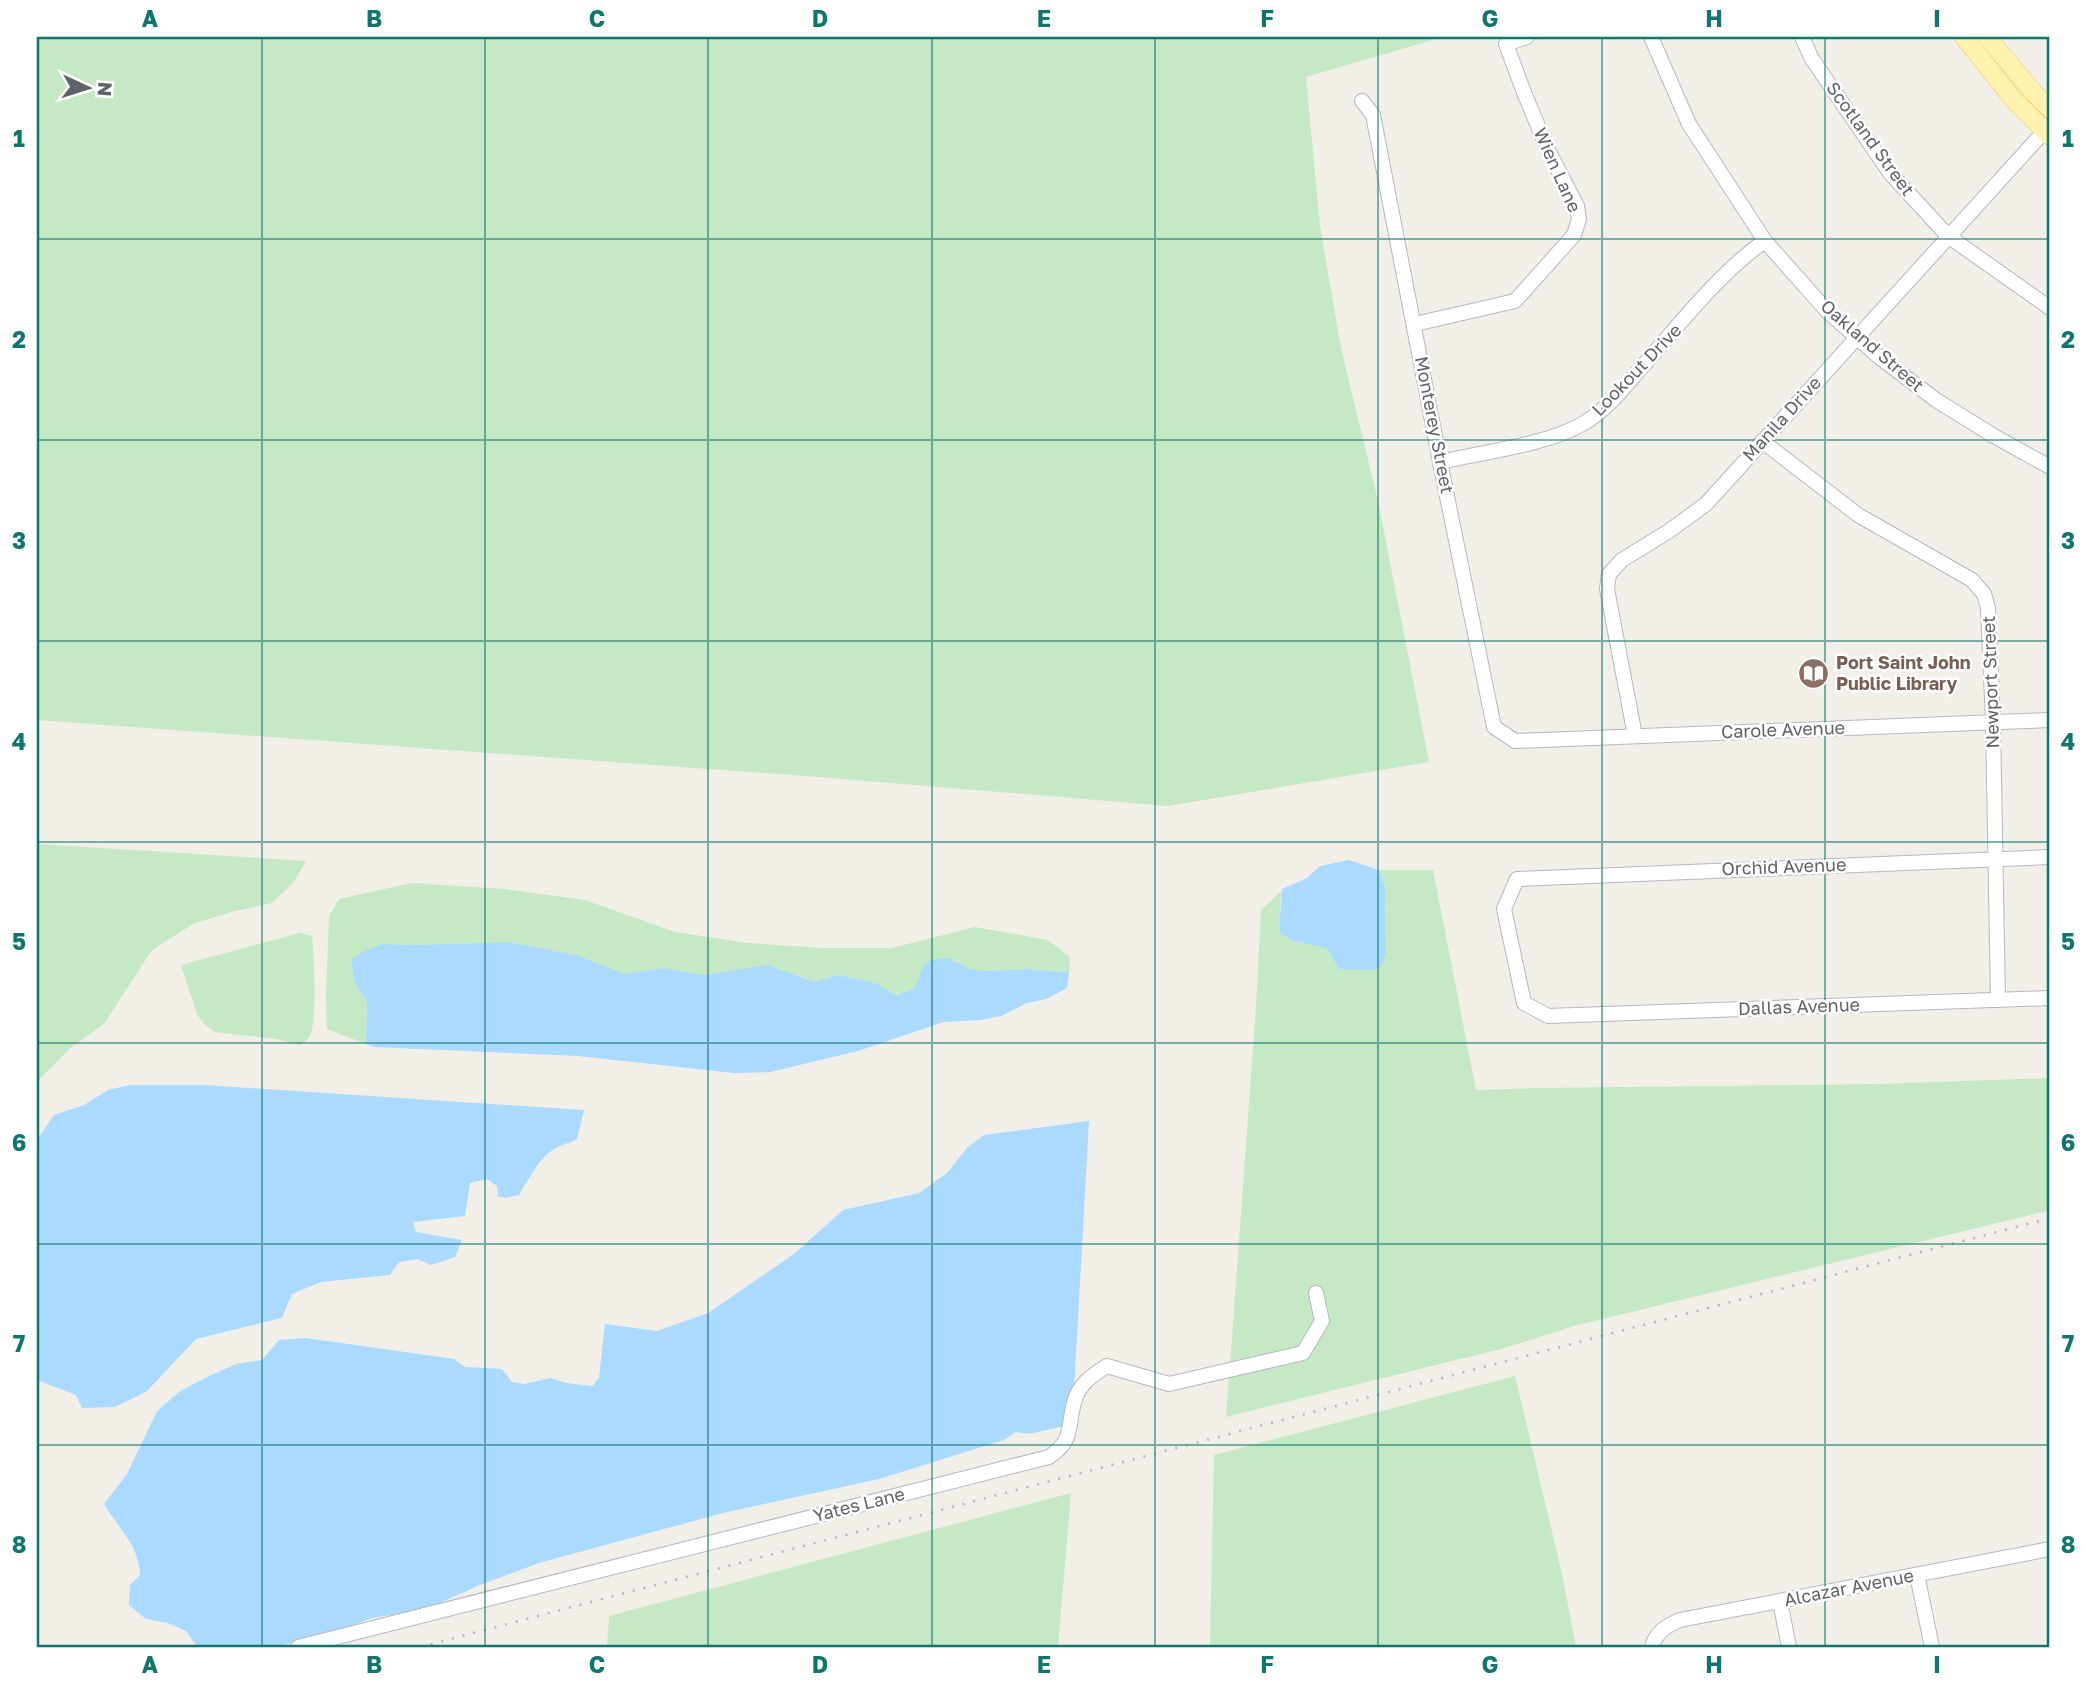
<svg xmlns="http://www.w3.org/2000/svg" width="2087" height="1684" font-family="'Golos Text',sans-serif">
<rect width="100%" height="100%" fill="#f1efe8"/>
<!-- green -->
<g fill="#c5e8c5">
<path d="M37,37H1443L1306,77L1320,226L1341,348L1378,501L1429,762L1168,806L819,777L37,720Z"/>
<path d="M37,844L306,861L293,883L272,903L235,911L195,923L152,950L104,1024L70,1048L37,1082Z"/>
<path d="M1379,870H1433L1476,1090L1540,1088L1541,1086L1542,1088L1879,1084L2050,1078V1210L1574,1326L1505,1348L1226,1417L1229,1376L1305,1358L1328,1321L1320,1287L1309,1289L1316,1321L1299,1349L1230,1365L1256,1007L1261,910L1281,891L1279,932L1293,941L1328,948L1339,969L1386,953L1385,887Z"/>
<path d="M412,883L504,889L585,900L675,932L748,943L821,948H892L975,927L1048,940L1070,957L1069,972L1026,969L984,971L924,965L914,989L895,995L876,983L836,975L815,982L768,965L703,975L665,968L624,974L577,955L508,942L413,945L382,944L355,983L367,1002L366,1044L327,1029L326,996L329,916L339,899Z"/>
<path d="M300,933L312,936C314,955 318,1024 309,1037C307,1041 303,1042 300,1045L277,1039L215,1032L203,1023L197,1014L181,965Z"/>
<path d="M1515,1376L1562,1574L1576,1647H1210L1214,1455Z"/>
<path d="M1071,1493L1058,1647H607L609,1616Z"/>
</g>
<!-- water -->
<g fill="#aadaff">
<path d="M1349,860L1379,870L1385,887L1386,953L1382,965L1375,970L1339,969L1327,948L1293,941L1279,932L1282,889L1307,878L1320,866Z"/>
<path d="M508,942L577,955L624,974L665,968L703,975L768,965L815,982L836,975L853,978L876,983L895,995L914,989L924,965L932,960L949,958L969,969L984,971L1026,969L1069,972L1067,988L1046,999L1027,1003L1001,1016L980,1020L944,1022L858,1051L770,1072L734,1073L578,1056L375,1047L366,1044L367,1002L355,983L351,960L366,950L382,944L413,945Z"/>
<path d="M130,1085H204L584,1110L577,1139C570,1143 563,1144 556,1148C539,1157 529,1179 519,1195L505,1198L498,1196L497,1186L487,1179L470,1183L465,1216L413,1222L416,1232L462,1240L455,1257L431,1265L417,1259L399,1262L390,1275L321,1282L292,1294L282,1318L196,1339L146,1392L115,1407L82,1408L76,1395L37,1380V1140L54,1115L84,1105L108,1090Z"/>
<path d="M1089,1121L1074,1389L1064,1426L1029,1434L1016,1432L1004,1440L879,1479L723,1513L539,1563L480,1585L426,1609L372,1618L327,1634L276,1647H197L186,1631L168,1623L146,1619L129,1605L130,1585L140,1575C139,1545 119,1529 104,1504L127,1474L157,1411L179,1392L207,1377L236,1364L262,1360L279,1340L306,1338L454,1359L465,1367L502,1369L512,1382L524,1384L551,1378L566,1383L593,1386L599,1377L605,1324L657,1331L708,1313L794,1254L843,1210L919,1193L947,1173L967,1148L984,1135Z"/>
</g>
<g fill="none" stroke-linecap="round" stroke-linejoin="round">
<defs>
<g id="minor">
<path d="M1651,37L1689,124L1765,241L1827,311L1879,357L1936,400L1994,436L2050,467"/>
<path d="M1802,37L1812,59L1890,173L1948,236L2050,308"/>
<path d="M1362,101L1373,115L1440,462L1494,727L1515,741L2050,720"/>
<path d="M1415,324L1515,301L1574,235L1579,219L1577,206L1549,152L1525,95L1506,44L1527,37"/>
<path d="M1762,441L1858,515L1972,580L1984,594L1988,608L1993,722L1998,1000"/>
<path d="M1440,462C1482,452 1548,445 1584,423C1608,409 1624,387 1642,367C1677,327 1722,270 1765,241"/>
<path d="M1635,736L1607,589L1609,574L1622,560L1669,531L1706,504L2050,125"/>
<path d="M2050,857L1517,879L1504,909L1524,1003L1548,1016L2050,998"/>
<path d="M1917,1575L1932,1647"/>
<path d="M1780,1601L1789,1647"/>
<path d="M298,1647L1049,1457C1074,1440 1067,1429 1074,1403C1078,1385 1092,1375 1107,1366L1169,1384L1303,1353L1322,1321L1316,1293"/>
<path d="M1652,1647C1656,1632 1666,1626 1680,1620L2050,1549"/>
</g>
<g id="major">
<path d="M1964,37L2013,99L2050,136"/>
<path d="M1987,37L2034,93L2050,109"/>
</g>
</defs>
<!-- minor casing -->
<use href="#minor" stroke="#b5b8bc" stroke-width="16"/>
<!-- major casing -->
<use href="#major" stroke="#f2c960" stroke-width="19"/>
<!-- minor -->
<use href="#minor" stroke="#fff" stroke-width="14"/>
<!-- major -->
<use href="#major" stroke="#fff2af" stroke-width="18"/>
<!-- rail -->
<path stroke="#b6b7b8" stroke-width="2.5" stroke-dasharray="2 9" stroke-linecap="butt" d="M420,1647L2050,1218"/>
</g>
<!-- grid -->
<path fill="none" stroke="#0f766e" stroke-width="2" stroke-opacity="0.55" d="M262,37V1647M485,37V1647M708,37V1647M932,37V1647M1155,37V1647M1378,37V1647M1602,37V1647M1825,37V1647M37,239H2050M37,440H2050M37,641H2050M37,842H2050M37,1043H2050M37,1244H2050M37,1445H2050"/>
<!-- icons -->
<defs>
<symbol id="library-disc" viewBox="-11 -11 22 22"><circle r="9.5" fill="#8d6e63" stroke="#fff"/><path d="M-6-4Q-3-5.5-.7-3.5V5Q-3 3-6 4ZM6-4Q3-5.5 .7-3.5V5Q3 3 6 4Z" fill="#fff"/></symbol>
</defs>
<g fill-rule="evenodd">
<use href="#library-disc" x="1796" y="656" width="35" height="35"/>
</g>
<g text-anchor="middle" stroke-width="5" stroke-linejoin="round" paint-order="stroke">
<!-- street labels -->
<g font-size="18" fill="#5f6368" stroke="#fff">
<text transform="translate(1870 139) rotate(54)" y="6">Scotland Street</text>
<text transform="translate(1557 170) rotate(66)" y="6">Wien Lane</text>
<text transform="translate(1872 346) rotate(41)" y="6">Oakland Street</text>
<text transform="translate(1637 370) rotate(-46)" y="6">Lookout Drive</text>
<text transform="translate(1782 419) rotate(-48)" y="6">Manila Drive</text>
<text transform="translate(1434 425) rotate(79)" y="6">Monterey Street</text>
<text transform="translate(1991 682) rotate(-92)" y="6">Newport Street</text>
<text transform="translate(1783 730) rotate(-2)" y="6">Carole Avenue</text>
<text transform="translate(1784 867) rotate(-2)" y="6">Orchid Avenue</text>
<text transform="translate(1799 1007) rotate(-2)" y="6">Dallas Avenue</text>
<text transform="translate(859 1505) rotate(-14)" y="6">Yates Lane</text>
<text transform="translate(1849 1588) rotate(-11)" y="6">Alcazar Avenue</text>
</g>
<!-- education labels -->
<g font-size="18" font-weight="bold" fill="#785e54" stroke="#fff" text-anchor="start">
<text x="1836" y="669">Port Saint John<tspan x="1836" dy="21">Public Library</tspan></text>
</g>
</g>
<!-- border -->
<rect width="2087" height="1684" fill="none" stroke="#ffffff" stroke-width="77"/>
<!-- north arrow -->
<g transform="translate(88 88) rotate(94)" stroke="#ffffff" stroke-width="5" paint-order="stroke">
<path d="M0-5L12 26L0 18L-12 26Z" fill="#5f6368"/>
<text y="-10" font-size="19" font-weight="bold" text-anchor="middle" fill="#5f6368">N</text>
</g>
<rect x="38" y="38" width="2010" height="1608" fill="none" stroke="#0f766e" stroke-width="2.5"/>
<g font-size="23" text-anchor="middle" font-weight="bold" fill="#0f766e">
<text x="150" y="27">A</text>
<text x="374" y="27">B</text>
<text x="597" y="27">C</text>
<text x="820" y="27">D</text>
<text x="1044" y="27">E</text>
<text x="1267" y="27">F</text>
<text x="1490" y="27">G</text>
<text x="1714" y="27">H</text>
<text x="1937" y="27">I</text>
<text x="19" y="147">1</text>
<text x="2068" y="147">1</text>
<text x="19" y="348">2</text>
<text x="2068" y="348">2</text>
<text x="19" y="549">3</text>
<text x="2068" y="549">3</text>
<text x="19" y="750">4</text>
<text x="2068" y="750">4</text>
<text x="19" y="950">5</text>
<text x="2068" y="950">5</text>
<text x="19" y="1151">6</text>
<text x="2068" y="1151">6</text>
<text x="19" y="1352">7</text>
<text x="2068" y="1352">7</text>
<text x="19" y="1553">8</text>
<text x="2068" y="1553">8</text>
<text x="150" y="1673">A</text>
<text x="374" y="1673">B</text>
<text x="597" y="1673">C</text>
<text x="820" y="1673">D</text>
<text x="1044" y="1673">E</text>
<text x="1267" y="1673">F</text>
<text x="1490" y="1673">G</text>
<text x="1714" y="1673">H</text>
<text x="1937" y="1673">I</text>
</g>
</svg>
